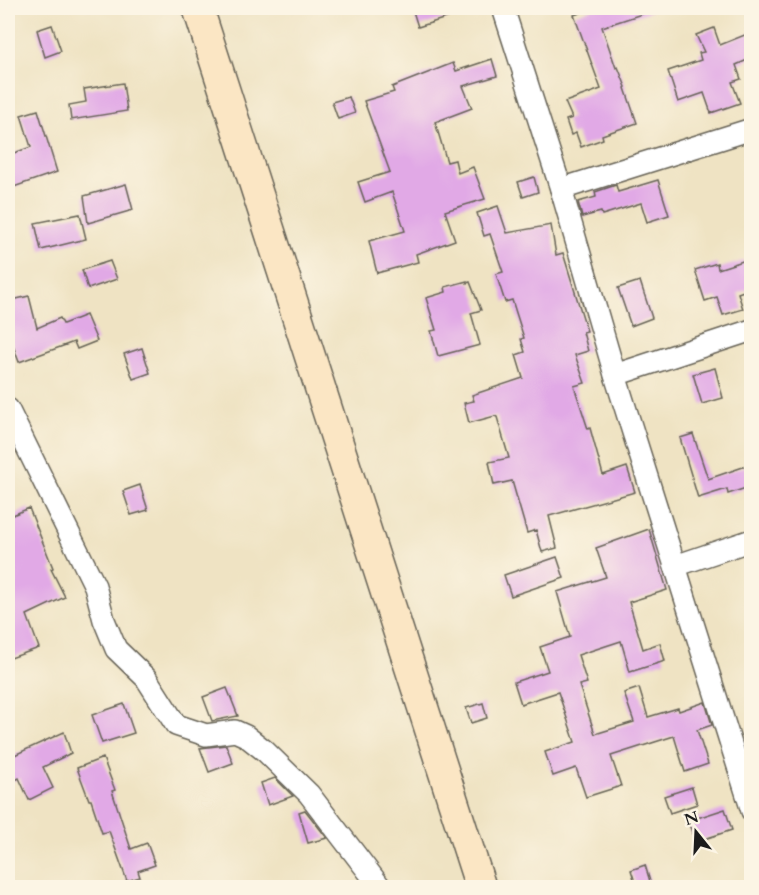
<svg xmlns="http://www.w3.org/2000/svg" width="759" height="895" font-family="Cardo,serif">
<rect width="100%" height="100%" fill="#fcf5e5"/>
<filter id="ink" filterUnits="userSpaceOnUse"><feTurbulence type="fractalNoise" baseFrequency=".0167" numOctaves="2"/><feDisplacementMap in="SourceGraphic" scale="12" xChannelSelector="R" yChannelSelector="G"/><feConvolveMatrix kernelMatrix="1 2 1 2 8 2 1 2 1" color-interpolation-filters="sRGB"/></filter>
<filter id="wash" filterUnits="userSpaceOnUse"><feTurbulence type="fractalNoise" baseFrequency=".008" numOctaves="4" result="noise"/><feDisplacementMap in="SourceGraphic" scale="24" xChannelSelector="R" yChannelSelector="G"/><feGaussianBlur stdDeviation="1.35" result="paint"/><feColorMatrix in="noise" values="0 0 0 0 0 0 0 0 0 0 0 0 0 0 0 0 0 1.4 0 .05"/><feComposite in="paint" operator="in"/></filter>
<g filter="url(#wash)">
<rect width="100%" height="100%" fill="#efe3c3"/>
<g id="blocks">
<!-- building -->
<g fill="#e1a9e6">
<path d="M412,8H467L468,11L418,27Z"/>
<path d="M594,8H651V11L602,27L616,68L618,67L626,87L625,88L637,123L602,135L603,139L581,147L576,133L571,135L566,120L572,118L565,102L601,89L574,15Z"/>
<path d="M52,25L61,51L45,57L37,30Z"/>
<path d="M714,28L720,45L752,32V58L736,65L741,79L732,82L740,103L711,113L704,93L678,102L668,71L701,60L699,53L704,52L696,35Z"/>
<path d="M492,59L497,76L463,86L472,108L435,122L447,162L455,160L458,173L473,167L485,199L445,211L455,240L416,254L418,262L377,273L369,241L405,231L392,192L365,202L358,182L390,172L364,101L394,92L392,87L453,63L456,71Z"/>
<path d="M123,83L127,111L71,120L69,105L86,102L84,89Z"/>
<path d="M349,97L355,113L338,119L332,102Z"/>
<path d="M38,110L57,172L8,189V155L31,147L21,115Z"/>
<path d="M534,177L538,192L523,197L518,182Z"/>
<path d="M658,180L669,215L647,222L641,203L602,215L601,212L582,217L578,202L596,197L595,192L616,185L618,192Z"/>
<path d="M126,184L133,210L88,223L84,196Z"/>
<path d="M498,206L507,233L551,225L556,255L563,253L587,331L583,332L588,351L575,355L585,383L574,386L588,429L590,428L603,475L627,467L635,492L549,516L557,548L542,552L536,530L527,533L512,481L494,485L489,462L509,458L497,417L495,416L469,423L464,403L474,401L472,395L523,378L516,355L525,352L521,339L524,338L512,300L505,302L496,274L503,272L490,234L484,236L477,213Z"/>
<path d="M80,214L86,239L41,250L35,223Z"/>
<path d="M752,258V288L738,293L743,309L723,315L717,297L705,301L695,270L717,263L718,269Z"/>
<path d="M110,261L117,279L88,289L82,270Z"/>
<path d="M467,281V283L470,282L481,310L471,313L480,345L438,356L431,331L436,330L426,298L446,292L445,287Z"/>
<path d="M640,281L652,318L631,326L618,288Z"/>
<path d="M29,296L37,328L60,318L63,324L86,315L97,341L77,349L74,342L19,362L8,332V301Z"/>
<path d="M142,348L150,373L133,379L124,354Z"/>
<path d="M715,368L723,398L702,404L693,374Z"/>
<path d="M693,434L708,479L746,466L752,486L728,494L727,489L698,498L680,438Z"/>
<path d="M140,485L148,510L131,515L123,491Z"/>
<path d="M29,508L53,568L51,569L65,597L27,615L39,648L8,659V517Z"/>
<path d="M649,529L667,590L629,602L643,649L660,643L665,661L630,672L621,641L578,655L587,683L579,685L595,734L634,722L624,693L639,688L648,717L678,708L679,711L705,702L712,725L697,730L708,764L685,772L674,736L611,756L621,786L586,797L576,768L553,776L545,752L575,742L558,692L521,704L514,682L548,671L540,647L570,637L557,592L606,577L596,548Z"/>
<path d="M557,557L564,578L511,596L504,575Z"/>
<path d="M227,688L238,716L212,721L203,697Z"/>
<path d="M483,703L487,718L471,723L466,708Z"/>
<path d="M124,704L134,733L102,743L92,715Z"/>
<path d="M64,732L71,753L43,767L53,788L29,800L19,778L8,784V758Z"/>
<path d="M226,745L233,763L209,772L200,748Z"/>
<path d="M103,758L115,790L112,791L131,849L147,843L155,865L138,871L140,877L127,881L109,831L102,833L91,800H89L77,768Z"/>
<path d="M275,778L293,796L268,805L261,783Z"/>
<path d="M692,787L697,804L670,813L664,796Z"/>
<path d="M725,809L732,830L695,842L688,821Z"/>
<path d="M305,810L327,838L308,843L299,812Z"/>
<path d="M645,865L652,888H637L631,870Z"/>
</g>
</g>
</g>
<g filter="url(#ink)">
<use href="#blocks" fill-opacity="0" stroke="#666256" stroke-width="1.5"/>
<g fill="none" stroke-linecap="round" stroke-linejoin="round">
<defs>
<g id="street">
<path d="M503,8L561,189L615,375L752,811"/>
<path d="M561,189L752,129"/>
<path d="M615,375L752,330"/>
<path d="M8,409L95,586L104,620L116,649L146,678L176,725L206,735L235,731L246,736L265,751L309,794L381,888"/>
<path d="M675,566L752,540"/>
</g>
<path id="secondary" d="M198,8L481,888"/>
</defs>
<!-- street casing -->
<use href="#street" stroke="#666256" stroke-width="24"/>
<!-- secondary casing -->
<use href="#secondary" stroke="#666256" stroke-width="33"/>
<!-- street -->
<use href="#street" stroke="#fff" stroke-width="21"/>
<!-- secondary -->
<use href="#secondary" stroke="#fbe6c4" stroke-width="30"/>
</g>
</g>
<!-- margin -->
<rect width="759" height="895" fill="none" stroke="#fcf5e5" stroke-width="30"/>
<!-- north arrow -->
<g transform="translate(696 832) rotate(342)" stroke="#fcf5e5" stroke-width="4.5" paint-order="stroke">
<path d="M0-4.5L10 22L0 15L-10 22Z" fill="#1c1c1c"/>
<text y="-9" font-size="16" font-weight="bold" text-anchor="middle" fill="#1c1c1c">N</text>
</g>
</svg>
